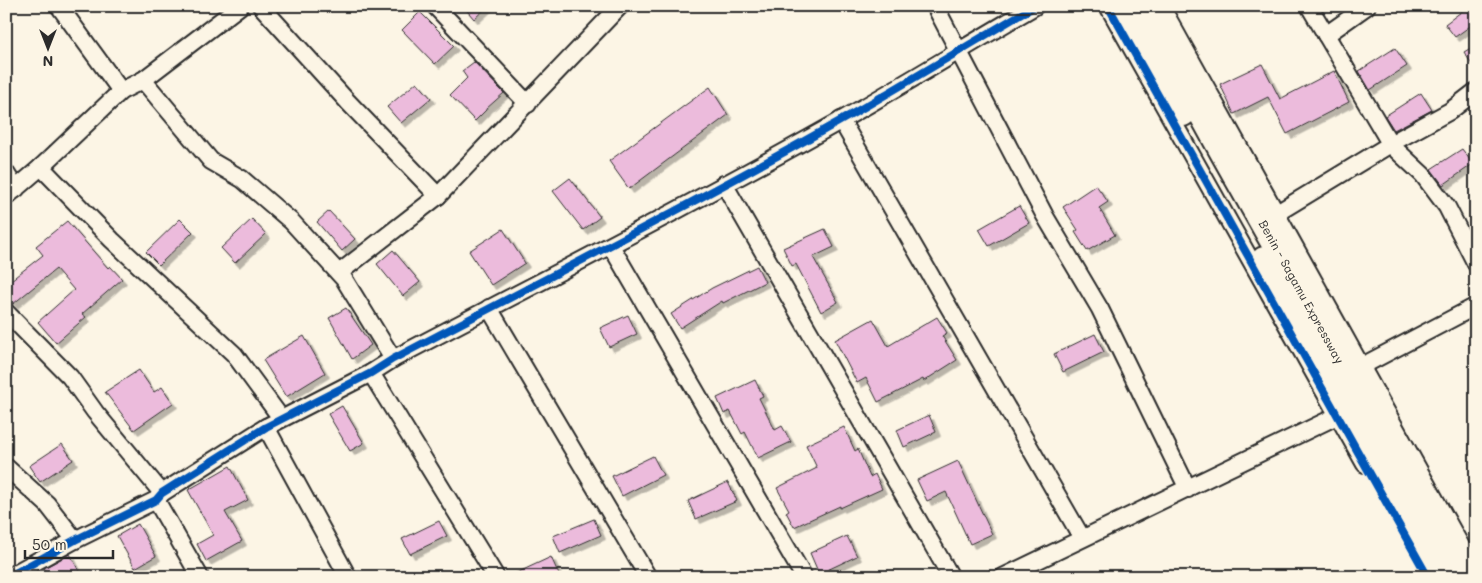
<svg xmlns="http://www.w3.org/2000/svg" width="1482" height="583" font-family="Mali,sans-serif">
<defs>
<filter id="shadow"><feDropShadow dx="4.5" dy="4.5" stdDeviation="0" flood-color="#0004"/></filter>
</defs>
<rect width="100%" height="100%" fill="#fcf5e5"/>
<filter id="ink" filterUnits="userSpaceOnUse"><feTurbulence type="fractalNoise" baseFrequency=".02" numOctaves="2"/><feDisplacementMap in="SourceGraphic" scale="10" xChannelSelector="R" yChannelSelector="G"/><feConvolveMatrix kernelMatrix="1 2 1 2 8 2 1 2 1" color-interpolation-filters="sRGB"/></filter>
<g filter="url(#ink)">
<!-- building -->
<g fill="#ecbbdc" stroke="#2b2b2b" filter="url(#shadow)">
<path d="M463,6H488L474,19Z"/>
<path d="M1469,6H1476V22L1455,37L1445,24Z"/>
<path d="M420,12L454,46L435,64L402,30Z"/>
<path d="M1476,45V71L1464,52Z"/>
<path d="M1395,48L1407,66L1370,90L1359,71Z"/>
<path d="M474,62L504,93L486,109V110L475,121L450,95L467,78L462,71Z"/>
<path d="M1262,64L1280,99L1334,71L1349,102L1287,134L1268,97L1234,114L1220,84Z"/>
<path d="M417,82L431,98L401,123L387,107Z"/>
<path d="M710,87L728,115L629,189L609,161Z"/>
<path d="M1421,93L1432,110L1394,130L1385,116Z"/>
<path d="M1462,149L1473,164L1443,185L1431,169Z"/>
<path d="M570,178L600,217L583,230L553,191Z"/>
<path d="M1096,185L1108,202L1099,208L1115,235L1087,251L1075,232L1078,230L1063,207Z"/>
<path d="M1019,206L1029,223L989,246L979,229Z"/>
<path d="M329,211L355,239L342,251L317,222Z"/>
<path d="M180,219L193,232L159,265L146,252Z"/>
<path d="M252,219L266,234L235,263L221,248Z"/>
<path d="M67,221L108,268L110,266L122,279L82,314L86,317L56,343L38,322L74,290L56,269L13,304L6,296V284L43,255L36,246Z"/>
<path d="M503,229L525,263L491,285L469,251Z"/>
<path d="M825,229L834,247L813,257L838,302L821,312L796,264L792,266L783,248Z"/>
<path d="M393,250L420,282L403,296L377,264Z"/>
<path d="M757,266L765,282L723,303L722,301L680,328L671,314L712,288Z"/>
<path d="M346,308L371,345L352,359L329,318Z"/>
<path d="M628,315L637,334L609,347L600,328Z"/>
<path d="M937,317L947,333L942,336L957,360L924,381L923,379L878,402L866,378L857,383L835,340L873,319L888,346Z"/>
<path d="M1095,334L1104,352L1063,372L1054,354Z"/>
<path d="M304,336L325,373L286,397L263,360Z"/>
<path d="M139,370L154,392L162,387L173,403L134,430L105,392Z"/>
<path d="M755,380L763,396L759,398L775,430L782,426L791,442L758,458L745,432L742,434L730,411L724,414L717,398Z"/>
<path d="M342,406L364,443L350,451L328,414Z"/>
<path d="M929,415L936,432L904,447L897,430Z"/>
<path d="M844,427L855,451L858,449L870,477L875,474L882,489L840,508V506L794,527L786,512L789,510L777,488L817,468L806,445Z"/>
<path d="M62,444L73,460L40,482L29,466Z"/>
<path d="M653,456L663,475L622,496L612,476Z"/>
<path d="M958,461L992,534L970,544L946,492L927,501L917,480Z"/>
<path d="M230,466L248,500L225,512L242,541L206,561L197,544L213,535L188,490Z"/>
<path d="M728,482L737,501L696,519L688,501Z"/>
<path d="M594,519L601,535L560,553L553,536Z"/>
<path d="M439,521L447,536L410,554L402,539Z"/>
<path d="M138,524L156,556L135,568L117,536Z"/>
<path d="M847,536L857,556L819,574L810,553Z"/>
<path d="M70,554L82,577H48L44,568Z"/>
<path d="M551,557L560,577H508Z"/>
</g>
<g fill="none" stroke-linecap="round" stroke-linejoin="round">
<defs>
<g id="minor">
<path d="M59,6L121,91"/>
<path d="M261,6L348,102L438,196"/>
<path d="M435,6L528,104"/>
<path d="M935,6L1045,216L1100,309L1188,489"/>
<path d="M1108,6L1365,464"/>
<path d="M1161,6L1476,573"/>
<path d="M1309,6L1391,145L1423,175L1447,207L1476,264"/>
<path d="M1326,35L1367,6"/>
<path d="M143,80L211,161L242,179L292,222L344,279L393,359"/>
<path d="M841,120L1082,538"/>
<path d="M41,167L112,240L234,354L281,418"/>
<path d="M6,173L16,189"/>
<path d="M724,184L951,577"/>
<path d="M6,197L41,167L121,91L143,80L240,6"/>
<path d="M1277,213L1399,139L1450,111L1476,91"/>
<path d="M611,246L804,577"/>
<path d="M339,273L438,196L620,6"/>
<path d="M489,308L648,577"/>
<path d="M6,312L70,377L95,412L162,493"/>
<path d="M1362,366L1476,306"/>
<path d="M371,373L496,577"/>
<path d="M266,427L348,577"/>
<path d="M6,467L47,504L75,540"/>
<path d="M156,500L200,577"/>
<path d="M8,577L75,540L156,500L162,493L266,427L371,373L393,359C543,280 693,204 840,121C905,84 970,44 1035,6"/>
<path d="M1003,577L1337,416"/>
</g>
<g id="highway">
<path d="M1124,6L1183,114"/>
<path d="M1142,6L1222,152L1461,577"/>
<path d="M1264,259L1441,577"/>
</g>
</defs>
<!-- minor casing -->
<use href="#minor" stroke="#2b2b2b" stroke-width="20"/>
<!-- highway casing -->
<use href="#highway" stroke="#2b2b2b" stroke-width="28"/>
<!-- minor -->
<use href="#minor" stroke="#fcf5e5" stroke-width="16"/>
<!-- highway -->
<use href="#highway" stroke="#fcf5e5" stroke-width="24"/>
<defs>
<g id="cycleway">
<path d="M1108,6L1428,577"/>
<path d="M8,577L75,540L156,500L162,493L266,427L371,373L393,359C543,280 693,204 840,121C905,84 970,44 1035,6"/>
</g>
</defs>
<!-- cycleway casing -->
<use href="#cycleway" stroke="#fcf5e5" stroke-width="11"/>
<!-- cycleway -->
<use href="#cycleway" stroke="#0057b8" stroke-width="8"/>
</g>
</g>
<g text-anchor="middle" stroke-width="4" stroke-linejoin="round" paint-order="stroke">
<!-- street labels -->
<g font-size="12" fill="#2b2b2b" stroke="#fcf5e5">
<text transform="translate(1301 292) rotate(61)" y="4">Benin - Sagamu Expressway</text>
</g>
</g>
<!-- margin -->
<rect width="1482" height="583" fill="none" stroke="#fcf5e5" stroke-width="25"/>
<rect x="12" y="12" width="1457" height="558" fill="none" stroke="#2b2b2b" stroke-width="2" filter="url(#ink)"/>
<!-- north arrow -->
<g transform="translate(48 48) rotate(180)" stroke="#fcf5e5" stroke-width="4" paint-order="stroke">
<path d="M0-4L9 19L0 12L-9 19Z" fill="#2b2b2b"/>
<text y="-8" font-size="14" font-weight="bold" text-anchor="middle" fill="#2b2b2b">N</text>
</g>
<!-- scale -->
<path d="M25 550v8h88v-8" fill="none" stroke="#2b2b2b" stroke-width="2.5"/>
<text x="32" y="550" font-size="15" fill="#2b2b2b" stroke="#fcf5e5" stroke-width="4" paint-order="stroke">50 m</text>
</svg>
